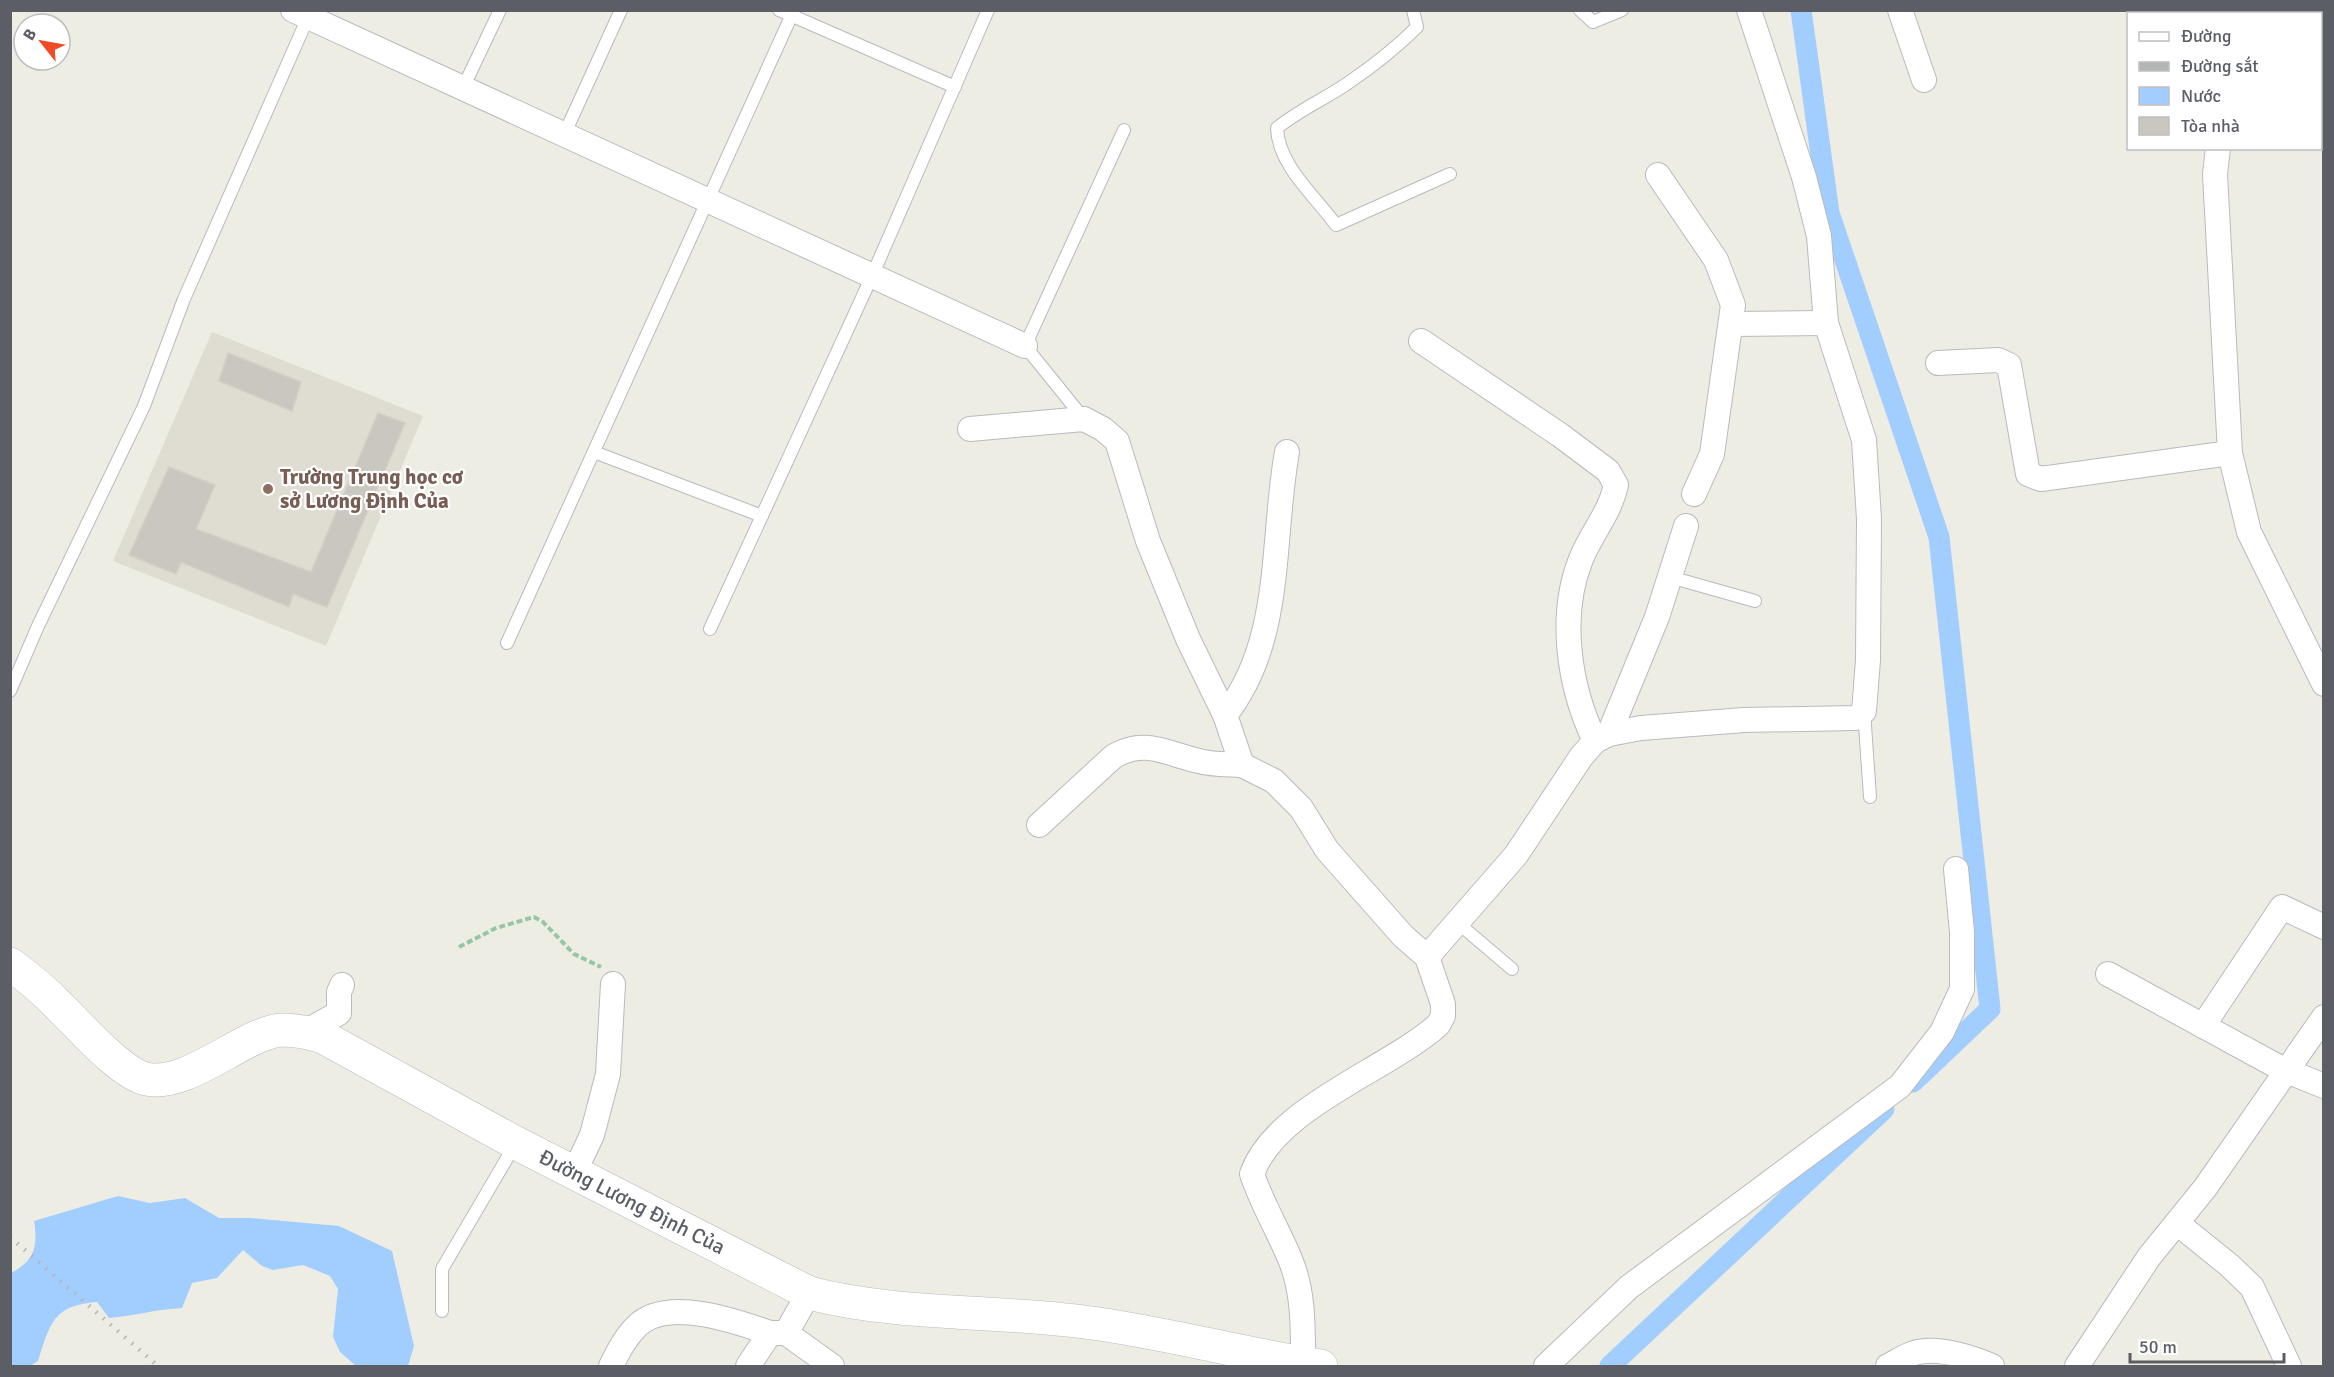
<svg xmlns="http://www.w3.org/2000/svg" width="2334" height="1377" font-family="Signika,sans-serif">
<rect width="100%" height="100%" fill="#eeede3"/>
<!-- education -->
<path fill="#dfdcd1" d="M212,332L423,416L326,646L113,561Z"/>
<!-- water -->
<path fill="#a2cdff" d="M118,1196L150,1203L185,1198L219,1218H250L339,1226L392,1251L414,1346L408,1366H356L340,1352L333,1337L338,1289L330,1276L303,1265L273,1270L262,1266L243,1250L217,1278L192,1283L182,1308C157,1309 134,1316 109,1318L97,1302C53,1305 50,1324 38,1361L30,1366H11V1273C35,1261 38,1246 34,1221Z"/>
<g fill="none" stroke-linecap="round" stroke-linejoin="round">
<!-- canal -->
<g stroke="#a2cdff" stroke-width="21">
<path d="M1801,10L1829,213L1939,537L1990,1009L1913,1082"/>
<path d="M1610,1366L1884,1109"/>
</g>
</g>
<!-- building -->
<g fill="#c9c7c0" stroke="#d3cfc1" stroke-width="1.5">
<path d="M228,353L301,382L292,411L219,381Z"/>
<path d="M378,413L405,423L327,607L293,594L289,607L181,562L176,574L129,555L169,467L215,485L196,529L311,572Z"/>
</g>
<g fill="none" stroke-linecap="round" stroke-linejoin="round">
<defs>
<g id="lane">
<path d="M779,10L955,87"/>
<path d="M1413,10L1417,27C1396,48 1373,66 1348,83C1325,99 1299,110 1277,128C1278,165 1315,196 1336,225L1450,174"/>
<path d="M1580,10L1593,22L1622,10"/>
<path d="M463,88L500,10"/>
<path d="M564,135L621,10"/>
<path d="M1084,419L1025,346L1124,130"/>
<path d="M594,452L762,516"/>
<path d="M1670,577L1755,601"/>
<path d="M710,629L872,276L988,10"/>
<path d="M507,643L794,10"/>
<path d="M10,691L38,626L144,406L184,299L309,15"/>
<path d="M1864,711L1870,797"/>
<path d="M1458,923L1512,969"/>
<path d="M442,1311V1269L516,1143"/>
</g>
<g id="street">
<path d="M293,10L1025,346"/>
<path d="M1900,10L1924,80"/>
<path d="M2187,10L2194,14"/>
<path d="M2278,14L2280,10"/>
<path d="M2218,148L2215,174L2230,453L2249,532L2324,684"/>
<path d="M1658,175L1716,260L1733,305L1712,454L1694,494"/>
<path d="M1732,324L1826,323"/>
<path d="M1421,341L1560,435L1608,471L1616,485C1610,513 1592,532 1581,559C1558,616 1569,687 1595,741"/>
<path d="M1938,363L1998,360L2009,365L2028,474L2041,479L2230,453"/>
<path d="M970,429L1084,419L1103,429L1117,441L1148,541L1188,639L1225,715L1242,765L1274,781L1301,808L1327,850L1403,936L1427,957L1443,1004V1016L1438,1025C1387,1070 1275,1108 1252,1174C1262,1204 1278,1230 1290,1259C1304,1292 1303,1329 1303,1364"/>
<path d="M1225,715C1284,641 1271,540 1287,452"/>
<path d="M1609,734L1657,617L1686,526"/>
<path d="M1039,825L1114,756C1146,738 1167,754 1199,761C1213,765 1228,764 1242,765"/>
<path d="M1427,957L1516,855L1581,757L1595,741L1609,734L1641,728L1744,720L1856,718L1864,711L1868,660L1869,519L1864,440L1826,323L1819,236L1804,177L1749,10"/>
<path d="M2108,974L2284,1070L2324,1086"/>
<path d="M2203,1026L2282,907L2324,927"/>
<path d="M305,1032L339,1013V992L342,985"/>
<path d="M575,1171L592,1135L608,1074L613,984"/>
<path d="M2177,1223L2229,1265L2252,1287L2289,1366"/>
<path d="M786,1333L832,1366"/>
<path d="M611,1366C618,1352 625,1338 636,1327C666,1296 736,1321 770,1333"/>
<path d="M748,1366L770,1333H786L809,1293"/>
<path d="M1546,1366L1629,1287L1900,1086L1942,1032L1962,989V932L1956,869"/>
<path d="M1888,1366C1896,1362 1905,1356 1914,1353C1937,1346 1970,1357 1992,1366"/>
<path d="M2077,1366L2149,1257L2205,1188L2324,1017"/>
</g>
<path id="secondary" d="M10,964C28,977 44,990 59,1006C79,1025 120,1073 146,1079C189,1088 245,1032 282,1030C296,1030 310,1033 323,1037L516,1143L809,1293C899,1316 993,1310 1084,1322C1164,1332 1242,1354 1321,1366"/>
</defs>
<!-- lane casing -->
<use href="#lane" stroke="#b8bac0" stroke-width="14"/>
<!-- street casing -->
<use href="#street" stroke="#b8bac0" stroke-width="26"/>
<!-- secondary casing -->
<use href="#secondary" stroke="#b8bbc2" stroke-width="34"/>
<!-- path -->
<path stroke="#96c6a8" stroke-width="4" stroke-dasharray="6 3" stroke-linecap="butt" d="M459,947L496,928L534,917L543,922L574,954L601,967"/>
<!-- lane -->
<use href="#lane" stroke="#fff" stroke-width="12"/>
<!-- street -->
<use href="#street" stroke="#fff" stroke-width="24"/>
<!-- secondary -->
<use href="#secondary" stroke="#fff" stroke-width="33"/>
<!-- rail -->
<path stroke="#b4b5b5" stroke-width="4.5" stroke-dasharray="1.5 8" stroke-linecap="butt" d="M10,1237L158,1366"/>
</g>
<!-- markers -->
<circle fill="#8d6e63" stroke="#fff" stroke-width="2" cx="268" cy="489" r="6"/>
<g text-anchor="middle" stroke-width="4.5" stroke-linejoin="round" paint-order="stroke">
<!-- education labels -->
<g font-size="21" font-weight="bold" fill="#785e54" stroke="#fff" text-anchor="start">
<text x="280" y="484">Trường Trung học cơ<tspan x="280" dy="24">sở Lương Định Của</tspan></text>
</g>
<!-- street labels -->
<g font-size="21" fill="#5b5e64" stroke="#fff">
<text transform="translate(632 1202) rotate(27)" y="7">Đường Lương Định Của</text>
</g>
</g>
<!-- border -->
<rect width="2334" height="1377" fill="none" stroke="#5b5e64" stroke-width="24"/>
<!-- legend -->
<rect x="2127" y="12" width="195" height="138" fill="#ffffff" stroke="#bdbfc1" stroke-width="1.5"/>
<rect x="2139" y="32" width="30" height="9" fill="#ffffff" stroke="#bdbfc1" stroke-width="1.5"/>
<text x="2181" y="42" font-size="18" fill="#5b5e64">Đường</text>
<rect x="2139" y="62" width="30" height="9" fill="#b4b5b5" stroke="#bdbfc1" stroke-width="1.5"/>
<text x="2181" y="72" font-size="18" fill="#5b5e64">Đường sắt</text>
<rect x="2139" y="87" width="30" height="18" fill="#a2cdff" stroke="#bdbfc1" stroke-width="1.5"/>
<text x="2181" y="102" font-size="18" fill="#5b5e64">Nước</text>
<rect x="2139" y="117" width="30" height="18" fill="#c9c7c0" stroke="#bdbfc1" stroke-width="1.5"/>
<text x="2181" y="132" font-size="18" fill="#5b5e64">Tòa nhà</text>
<!-- north arrow -->
<g transform="translate(42 42) rotate(301)"><circle r="28" fill="#ffffff" stroke="#bdbfc1" stroke-width="1.5"/>
<path d="M0-4.5L10 22L0 15L-10 22Z" fill="#f04b27"/>
<text y="-9" font-size="16" font-weight="bold" text-anchor="middle" fill="#5b5e64">B</text>
</g>
<!-- scale -->
<path d="M2130 1353v9h154v-9" fill="none" stroke="#5b5e64" stroke-width="3"/>
<text x="2139" y="1353" font-size="18" fill="#5b5e64" stroke="#ffffff" stroke-width="4.5" paint-order="stroke">50 m</text>
</svg>
